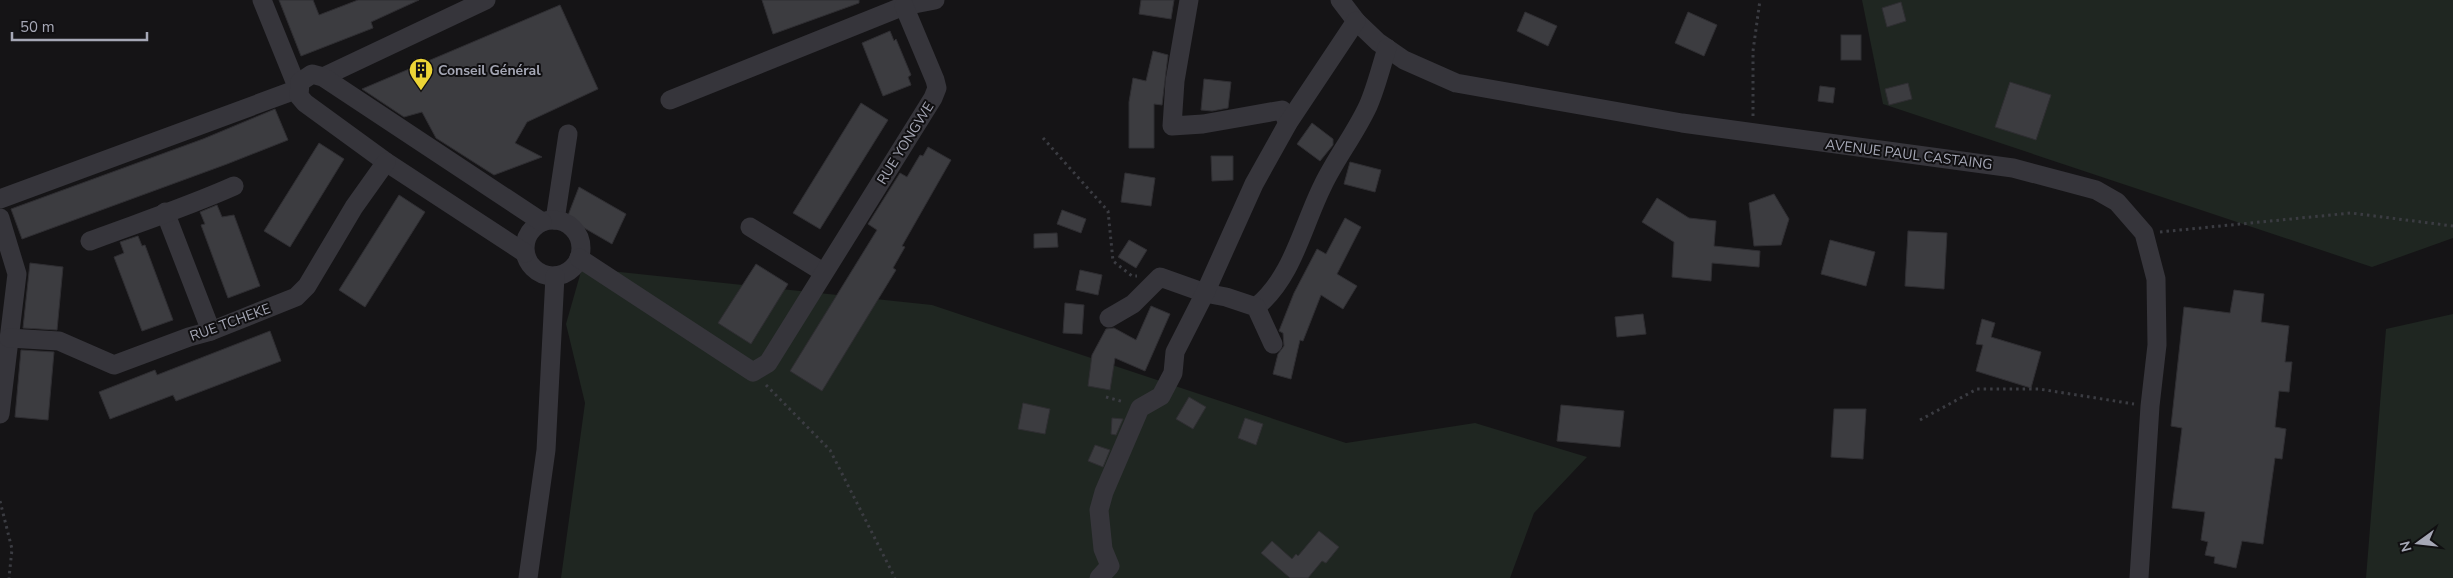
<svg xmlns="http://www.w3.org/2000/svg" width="2453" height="578" font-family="'Nunito Sans',sans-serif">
<rect width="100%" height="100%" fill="#151416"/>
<!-- green -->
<g fill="#1f2621">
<path d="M1862,0H2453V238L2372,267L1883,104Z"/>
<path d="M582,268L932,305L1346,443L1475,423L1587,457L1534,513L1510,578H561L585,403L566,324Z"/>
<path d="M2453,314V578H2366L2386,329Z"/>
</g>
<!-- building -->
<g fill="#3c3c40" stroke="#2f2e32">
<path d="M279,0H313L319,15L358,0H419L371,22L373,28L301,56Z"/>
<path d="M762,0H859V3L773,34Z"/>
<path d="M1141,0H1174L1171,19L1139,14Z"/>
<path d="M1901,2L1906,21L1887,27L1882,8Z"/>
<path d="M560,5L598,89L527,122L515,143L542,157L494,175L436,138L422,112L404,117L362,89Z"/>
<path d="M1525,12L1557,26L1548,46L1517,31Z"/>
<path d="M1688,12L1717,25L1704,56L1675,43Z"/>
<path d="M890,31L894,41L896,39L911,75L908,77L911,85L883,96L862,43Z"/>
<rect x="1841" y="35" width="20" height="25"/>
<path d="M1153,51L1168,55L1162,105L1154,104V148H1129V102L1133,78L1146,81Z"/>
<path d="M1204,79L1231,82L1228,108L1212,111L1201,110Z"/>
<path d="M2010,82L2051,95L2036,140L1995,127Z"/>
<path d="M1908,83L1912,99L1889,105L1885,89Z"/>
<path d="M1820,86L1835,88L1833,103L1818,101Z"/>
<path d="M861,103L888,120L820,229L793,213Z"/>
<path d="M275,109L288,140L227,164L22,239L11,209L203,139Z"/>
<path d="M1312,123L1333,139V145L1320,161L1297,144Z"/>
<path d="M319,143L344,159L290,247L264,231Z"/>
<path d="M928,147L951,160L902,246L905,247L893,268L896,270L822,391L790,371L877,230L868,224L900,173L907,177L920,155L923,156Z"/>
<path d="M1211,156H1233V180L1212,181Z"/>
<path d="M1350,162L1381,170L1375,192L1344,184Z"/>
<path d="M1125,173L1155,178L1151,206L1121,202Z"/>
<path d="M579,187L626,214L612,244L567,218Z"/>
<path d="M1774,194L1789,219L1781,245L1754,246L1749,203Z"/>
<path d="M399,195L425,212L365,307L339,290Z"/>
<path d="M1657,198L1689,218L1716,221L1714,246L1760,251L1759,267L1712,263L1711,281L1672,277L1674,242L1642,222Z"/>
<path d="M217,205L222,217L234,215L260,286L228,298L201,225L205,224L200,212Z"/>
<path d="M1062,210L1086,219L1081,233L1057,224Z"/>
<path d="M1345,218L1361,227L1337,274L1357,286L1343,309L1321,295L1303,341L1300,340L1291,379L1273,374L1278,354L1284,346L1283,333L1279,331L1294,293L1317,249L1326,254Z"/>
<path d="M1908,231L1947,233L1944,289L1905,286Z"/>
<path d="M1057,233L1058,247L1034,248V234Z"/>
<path d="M138,236L142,246L145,245L173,320L142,331L114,257L124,253L120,242Z"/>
<path d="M1129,240L1147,250L1136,268L1118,257Z"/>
<path d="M1830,240L1875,252L1866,286L1821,274Z"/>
<path d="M30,263L63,267L57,330L23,328Z"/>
<path d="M756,264L788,284L751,344L718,323Z"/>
<path d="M1080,270L1102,275L1098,295L1076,290Z"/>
<path d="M2234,290L2264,294L2261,322L2289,326L2285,362H2292L2289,392L2279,391L2275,427L2286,429L2282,459L2275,458L2263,544L2242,541L2236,568L2214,563L2215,557L2205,555L2208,542L2201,540L2205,512L2172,508L2182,428L2171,426L2184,307L2230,313Z"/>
<path d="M1065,303L1084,305L1082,334L1063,333Z"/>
<path d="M1151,306L1170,314L1145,371L1115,358L1110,390L1088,386L1092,355L1106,329L1114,328L1136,340Z"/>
<path d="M1643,314L1646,334L1617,337L1615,317Z"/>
<path d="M1982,319L1995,323L1991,337L2041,352L2031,388L1976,371L1983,345L1976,344Z"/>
<path d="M270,331L281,361L176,401L173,395L110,419L99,392L155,370L157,375Z"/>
<path d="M21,350L54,352L48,420L15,417Z"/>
<path d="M1189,397L1206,407L1193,429L1176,419Z"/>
<path d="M1023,403L1050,409L1045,434L1018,429Z"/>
<path d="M1561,405L1624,411L1620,447L1557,441Z"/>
<path d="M1834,409H1866L1863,459L1831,457Z"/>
<path d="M1112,418L1123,419L1116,435L1111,434Z"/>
<path d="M1245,418L1263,424L1256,445L1238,438Z"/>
<path d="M1095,445L1110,450L1103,467L1088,461Z"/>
<path d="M1319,531L1339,547L1326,563L1322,561L1308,578H1290L1261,553L1272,541L1292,559L1296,554L1298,556Z"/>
</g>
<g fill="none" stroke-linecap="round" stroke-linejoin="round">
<!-- path -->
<g stroke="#3b3c42" stroke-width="3" stroke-dasharray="2.5 4" stroke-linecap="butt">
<path d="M1753,116V51L1760,0"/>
<path d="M1043,138L1108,211L1113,261L1132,276H1137"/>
<path d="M2160,232L2351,213L2453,226"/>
<path d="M766,385L830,450L895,578"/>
<path d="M1106,397L1124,402"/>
<path d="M1920,420L1977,389H2039L2134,404"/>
<path d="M0,501L12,549L9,578"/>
</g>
<!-- minor -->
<g stroke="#36353b" stroke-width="19">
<path d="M1189,0L1175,81L1172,126L1203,124L1282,110L1288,123"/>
<path d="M1340,0L1356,21L1378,42L1404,60L1456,83L1682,123L2013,168L2096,190L2117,202L2144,233L2156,279L2157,345L2150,406L2139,578"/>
<path d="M323,77L486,0"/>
<path d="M670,100L904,6L935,0"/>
<path d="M0,199L298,89L262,0"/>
<path d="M165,212L211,331"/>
<path d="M0,218L17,274L0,414"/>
<path d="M555,220L568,134"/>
<circle cx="553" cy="248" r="28"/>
<path d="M750,227L823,272"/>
<path d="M90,241C138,223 187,207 234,186"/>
<path d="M525,253L386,162L305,103L299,96L300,82L312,74L323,77L542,222"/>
<path d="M579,258L753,372L768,363L933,98L937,88L935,80L904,6"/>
<path d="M1256,307C1293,277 1302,227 1323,185C1336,158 1355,134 1368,106C1376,88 1381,67 1387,48"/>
<path d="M1109,318L1133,304L1160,277L1205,293L1226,297L1256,307L1273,344"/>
<path d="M9,338L59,341L114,365L189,337L211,331L296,297L307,286L354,207L386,162"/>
<path d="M528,578L546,450L555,276"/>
<path d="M1099,578L1110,566L1103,549L1099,510L1104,492L1140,408L1161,396L1173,373L1175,352L1205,293L1254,184L1288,123L1356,21"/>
</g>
</g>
<!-- icons -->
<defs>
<symbol id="building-pin" viewBox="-11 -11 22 30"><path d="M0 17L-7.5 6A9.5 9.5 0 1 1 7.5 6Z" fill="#edd536" stroke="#100f11"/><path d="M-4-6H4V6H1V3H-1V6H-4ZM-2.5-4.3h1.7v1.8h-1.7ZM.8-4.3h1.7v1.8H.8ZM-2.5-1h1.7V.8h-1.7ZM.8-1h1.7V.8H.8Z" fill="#111"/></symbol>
</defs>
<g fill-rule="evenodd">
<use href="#building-pin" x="407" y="56" width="28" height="38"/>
</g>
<g text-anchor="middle" stroke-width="4" stroke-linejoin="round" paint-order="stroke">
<!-- poi labels -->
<g font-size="14" font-weight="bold" fill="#a6a8b6" stroke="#100f11" text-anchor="start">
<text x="438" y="75">Conseil Général</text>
</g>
<!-- street labels -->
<g font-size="14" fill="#a6a8b6" stroke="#100f11">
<text transform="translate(905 143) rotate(-58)" y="5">RUE YONGWE</text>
<text transform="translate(1909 154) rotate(7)" y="5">AVENUE PAUL CASTAING</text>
<text transform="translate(230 322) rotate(-20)" y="5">RUE TCHEKE</text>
</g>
</g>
<!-- north arrow -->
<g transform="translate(2418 543) rotate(255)" stroke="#100f11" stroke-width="4" paint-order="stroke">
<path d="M0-4L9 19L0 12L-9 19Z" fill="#a6a8b6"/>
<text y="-8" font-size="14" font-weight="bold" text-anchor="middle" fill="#a6a8b6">N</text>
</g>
<!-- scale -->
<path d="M12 32v8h135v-8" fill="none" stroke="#a6a8b6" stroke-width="2.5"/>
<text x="20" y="32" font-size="15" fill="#a6a8b6" stroke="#100f11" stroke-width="4" paint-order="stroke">50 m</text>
</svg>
